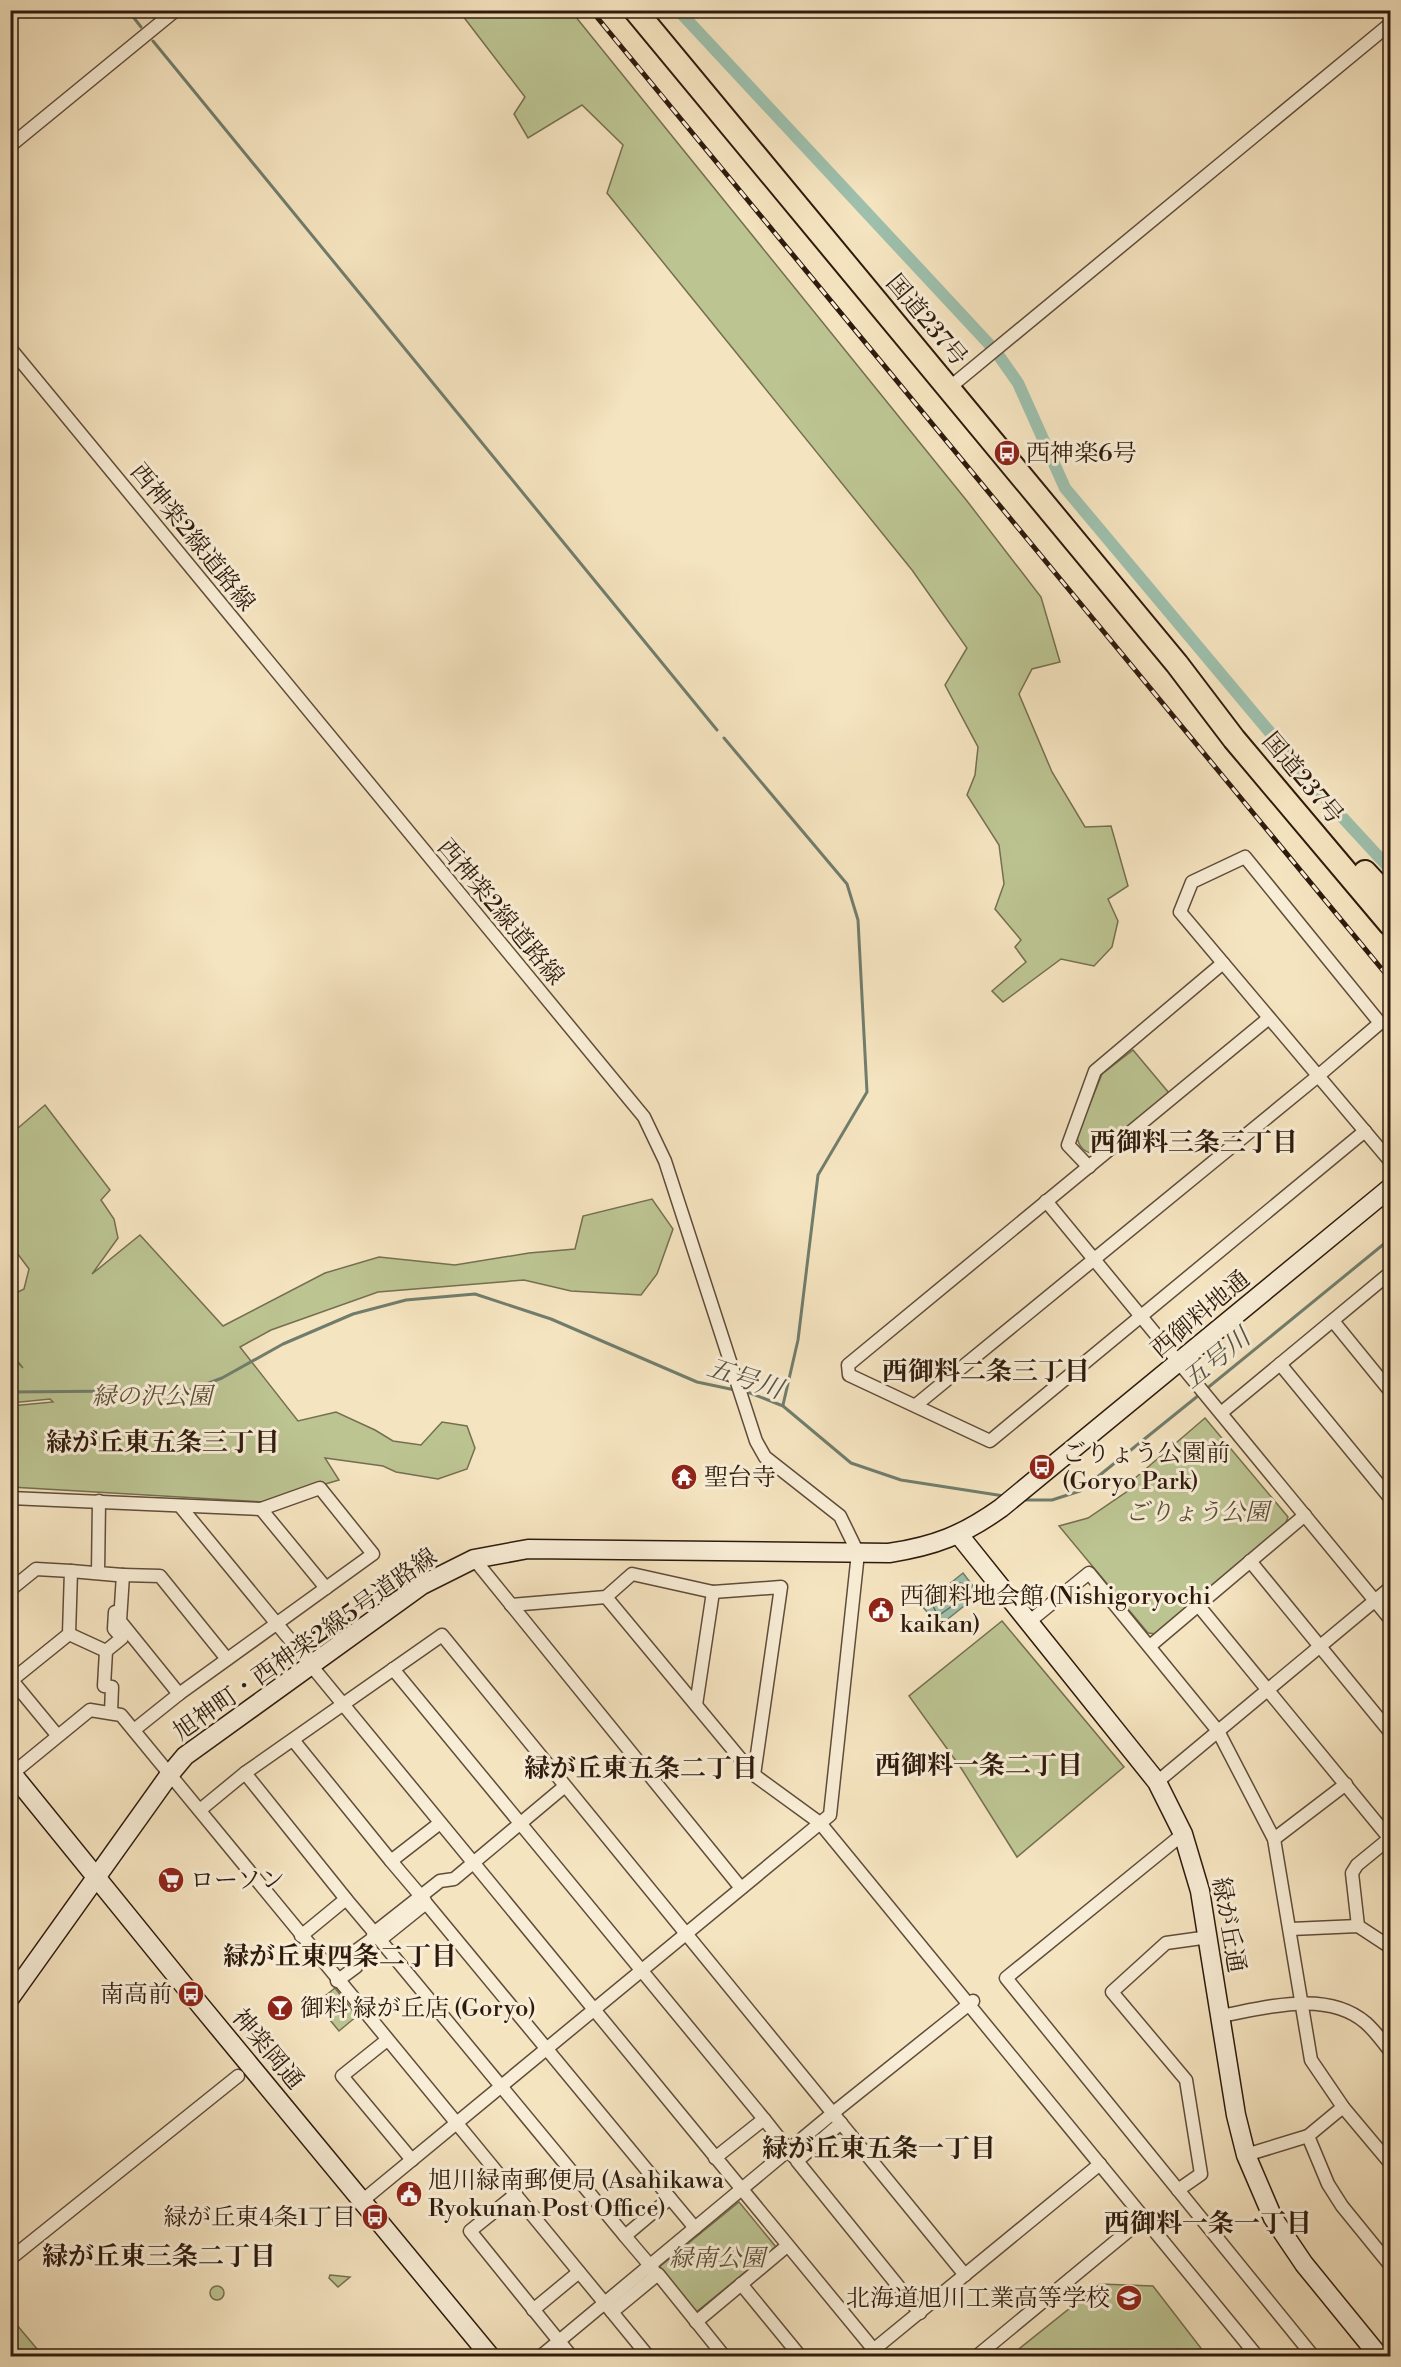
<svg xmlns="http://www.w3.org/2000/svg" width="1401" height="2367" font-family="'Libre Bodoni','Noto Serif JP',serif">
<rect width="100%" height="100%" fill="#f5e4c0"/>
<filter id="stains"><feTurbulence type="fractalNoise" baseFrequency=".00333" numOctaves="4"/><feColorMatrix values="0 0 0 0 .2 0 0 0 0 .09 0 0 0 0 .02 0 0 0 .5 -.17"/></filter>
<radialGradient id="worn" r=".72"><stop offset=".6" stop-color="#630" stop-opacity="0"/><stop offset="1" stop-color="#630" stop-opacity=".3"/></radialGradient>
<!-- green -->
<g fill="#bcc492" stroke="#756f50" stroke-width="1.5">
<path d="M459,11H571L967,501L1041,597L1060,662L1032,669L1019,694L1052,772L1085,827L1111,826L1128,886L1108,899L1118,921L1112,947L1094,966L1061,959L1003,1002L992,991L1026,962L1015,947L1021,940L995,909L1004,884L999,845L967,795L975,775L978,747L945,685L967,648L912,570L607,193L623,145L582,105L528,138L514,114L525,97Z"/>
<path d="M1133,1050L1169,1093L1094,1154C1084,1152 1078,1146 1077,1136L1102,1074Z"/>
<path d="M45,1105L110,1190L101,1200L114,1219L118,1238L92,1274L140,1235L223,1326L325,1273L379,1257L455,1265L529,1253L575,1249L583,1216L652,1199L673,1229L657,1274L641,1295L571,1291L524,1280L378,1292L271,1330L240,1347L298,1421L336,1412L375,1430L393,1441L421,1445L442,1422L467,1426L475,1448L467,1469L438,1479L396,1472L383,1466L325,1458L339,1480L264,1502L11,1487V1406L53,1402L50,1399L11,1403V1356L23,1368L11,1353L10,1296L24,1289L29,1269L11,1245V1134Z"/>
<path d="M1205,1418L1288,1517L1285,1525L1156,1634L1148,1633L1059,1526L1088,1518L1138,1484L1134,1479Z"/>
<path d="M1002,1621L1124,1767L1017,1857L961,1768L909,1696Z"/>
<path d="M335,1988L357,2016L339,2031L316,2003Z"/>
<path d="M739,2202L776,2247L695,2313L658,2268Z"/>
<path d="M330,2275L350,2277L338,2287L329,2278Z"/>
<path d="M1100,2284L1153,2286L1207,2356H1010Z"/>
<circle cx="217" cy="2293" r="7"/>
<path d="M11,2318L43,2356H11Z"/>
</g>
<!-- water -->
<path fill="#9dbfac" stroke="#717d6c" stroke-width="1.5" d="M963,1573L979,1594L939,1626L922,1606Z"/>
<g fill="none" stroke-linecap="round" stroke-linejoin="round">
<!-- shore -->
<path stroke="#666c5c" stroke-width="1.5" d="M960,1583L964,1584L969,1594L938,1616L933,1606Z"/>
<!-- stream -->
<g stroke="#717d6c" stroke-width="3">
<path d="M128,10L141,27"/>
<path d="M153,41L717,730"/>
<path d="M724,738L847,884L858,920L867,1092L818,1175L798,1340L783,1405"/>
<path d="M1205,1390L1390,1239"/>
<path d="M745,1391L783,1406L851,1463L901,1480L1004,1496"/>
<path d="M10,1392L123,1391L180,1394L222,1378L283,1344L353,1314L406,1300L475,1294L551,1319L697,1382L735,1390"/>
<path d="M1023,1500H1052L1080,1491L1199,1395"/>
</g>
<!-- canal -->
<g stroke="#9dbfac" stroke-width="12">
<path d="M678,10L989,344"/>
<path d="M999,356L1018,383L1065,488L1330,804L1390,869"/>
</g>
<defs>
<g id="street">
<path d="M10,146L176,10"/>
<path d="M10,348L644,1117L665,1161L756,1441L765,1457L840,1516L858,1553L830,1815L362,2201"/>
<path d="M949,388L1390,24"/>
<path d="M1269,1018L848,1365L849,1375L990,1441L1365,1131"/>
<path d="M1089,1167L1068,1145L1095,1071L1223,963"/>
<path d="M1046,1201L1390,1619"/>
<path d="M1333,1321L1390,1391"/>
<path d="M1280,1364L1390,1498"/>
<path d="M916,1405L1318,1076L1380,1023L1245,857L1192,882L1180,912C1250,995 1320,1078 1390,1161"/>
<path d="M1221,1413L1390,1273"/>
<path d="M10,1498L261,1509L320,1488L373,1554L179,1694L134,1730"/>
<path d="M180,1506L879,2356"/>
<path d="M261,1509L326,1588"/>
<path d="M474,1559L741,1888"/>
<path d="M1250,1561L1390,1732"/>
<path d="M71,1571L116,1575H123L98,1573L99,1501"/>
<path d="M10,1590L36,1569L71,1571L69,1634L12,1680"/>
<path d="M606,1597L754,1775L820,1823L1257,2356"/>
<path d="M511,1605L606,1597L632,1574L713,1592L781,1587L754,1775"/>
<path d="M1198,1605L1390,1839"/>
<path d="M1030,1621L1089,1573L1218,1731L1274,1839L1311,2060L1343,2107L1390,2163"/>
<path d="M69,1634L106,1651"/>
<path d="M1150,1646L1305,1515"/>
<path d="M393,1669L764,2119L715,2158"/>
<path d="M10,1678L57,1735"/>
<path d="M179,1694L120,1621L123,1575L160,1576L227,1659"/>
<path d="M696,1705L713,1592"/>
<path d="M111,1713L112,1687L104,1686L106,1651L122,1638L114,1629L115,1612"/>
<path d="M293,1740L391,1861L440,1823"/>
<path d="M13,1773L90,1710L121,1715L612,2312"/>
<path d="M245,1773L346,1899L301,1936"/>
<path d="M1157,1782L1390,1588"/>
<path d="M200,1810L245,1773L442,1635L965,2275"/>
<path d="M1183,1834L1006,1978L1313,2356"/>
<path d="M1274,1839L1346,1784"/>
<path d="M391,1861L425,1901"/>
<path d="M346,1899L378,1937"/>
<path d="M426,1903L670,2198L625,2236L380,1940Z"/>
<path d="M1358,1926L1352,1873L1357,1865L1390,1838"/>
<path d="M1291,1929L1358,1926L1390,1947"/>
<path d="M337,1981L356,1967L357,1950L372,1939L374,1933L440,1881L454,1879L565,1786"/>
<path d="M1220,2016C1265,2008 1327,1989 1366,2023C1375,2031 1383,2042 1390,2051"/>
<path d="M387,2040L342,2076L412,2160"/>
<path d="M764,2119L794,2157"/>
<path d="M841,2123L797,2161L920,2313"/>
<path d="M1308,2136L1328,2184L1342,2206L1390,2265"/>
<path d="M1246,2155L1308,2136L1343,2107"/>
<path d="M1178,2190L1201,2174L1186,2080L1112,1992L1166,1943L1209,1937"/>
<path d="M516,2194L470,2231L571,2356"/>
<path d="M670,2198L695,2228"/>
<path d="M625,2236L653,2269"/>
<path d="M10,2259L238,2076"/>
<path d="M741,2284L800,2356"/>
<path d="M533,2310L579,2272"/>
<path d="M696,2322L787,2246"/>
<path d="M541,2356L833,2113L973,2001"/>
<path d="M648,2356L612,2312L658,2274L724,2356"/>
<path d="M866,2356L1100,2164"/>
<path d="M977,2356L1144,2218"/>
</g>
<g id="secondary">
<path d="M959,1535L1157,1782L1183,1834L1200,1891L1236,2115L1246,2155L1273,2218L1304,2264L1379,2356"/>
<path d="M10,1771L191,1994L490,2356"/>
<path d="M10,1998L170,1774L185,1756L422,1585L474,1559L528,1549L889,1553C935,1546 963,1535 1001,1508L1390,1188"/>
</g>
<g id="highway">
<path d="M635,10L1177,664L1234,739L1390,924"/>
<path d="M1365,872L1390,899"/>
</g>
</defs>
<!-- street casing -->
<use href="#street" stroke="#604c3a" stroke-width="15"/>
<!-- secondary casing -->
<use href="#secondary" stroke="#2e1a0d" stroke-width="21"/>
<!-- highway casing -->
<use href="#highway" stroke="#2e1a0d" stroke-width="26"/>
<!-- street -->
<use href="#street" stroke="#f8edd6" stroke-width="12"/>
<!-- secondary -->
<use href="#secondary" stroke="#f8edd6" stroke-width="18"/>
<!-- highway -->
<use href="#highway" stroke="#f5e4c0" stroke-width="22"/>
<defs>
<path id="rail" d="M591,10L1390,979"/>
</defs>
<!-- rail casing -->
<use href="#rail" stroke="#2e1a0d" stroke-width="5"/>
<!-- rail -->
<use href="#rail" stroke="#f8edd6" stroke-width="3" stroke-dasharray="9" stroke-linecap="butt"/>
</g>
<!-- icons -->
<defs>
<symbol id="bus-disc" viewBox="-11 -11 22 22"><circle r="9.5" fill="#8f2418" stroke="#f8edd6"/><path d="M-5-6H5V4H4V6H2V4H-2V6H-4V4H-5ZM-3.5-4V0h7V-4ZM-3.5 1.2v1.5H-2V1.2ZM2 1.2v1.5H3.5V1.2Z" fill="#fff"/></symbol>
<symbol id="temple-disc" viewBox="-11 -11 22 22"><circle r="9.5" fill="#8f2418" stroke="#f8edd6"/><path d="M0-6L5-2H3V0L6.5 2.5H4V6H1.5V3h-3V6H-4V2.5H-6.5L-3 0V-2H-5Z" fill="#fff"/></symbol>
<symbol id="civic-disc" viewBox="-11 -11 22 22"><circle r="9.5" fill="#8f2418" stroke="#f8edd6"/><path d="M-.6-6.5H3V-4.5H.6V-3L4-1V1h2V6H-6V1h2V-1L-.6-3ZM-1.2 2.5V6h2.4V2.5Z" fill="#fff"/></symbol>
<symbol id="supermarket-disc" viewBox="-11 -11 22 22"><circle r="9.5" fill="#8f2418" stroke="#f8edd6"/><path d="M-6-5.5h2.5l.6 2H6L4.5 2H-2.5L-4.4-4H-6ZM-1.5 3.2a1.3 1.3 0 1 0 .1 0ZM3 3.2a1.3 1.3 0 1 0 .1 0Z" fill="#fff"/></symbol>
<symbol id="bar-disc" viewBox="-11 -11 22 22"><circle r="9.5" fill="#8f2418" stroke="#f8edd6"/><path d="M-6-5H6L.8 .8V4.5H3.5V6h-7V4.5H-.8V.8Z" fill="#fff"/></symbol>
<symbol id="school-disc" viewBox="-11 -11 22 22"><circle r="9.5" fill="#8f2418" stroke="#f8edd6"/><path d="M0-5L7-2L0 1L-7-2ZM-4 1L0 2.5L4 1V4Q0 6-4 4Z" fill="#fff"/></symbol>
</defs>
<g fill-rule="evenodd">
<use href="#bus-disc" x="992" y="438" width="30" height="30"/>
<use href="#bus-disc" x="1027" y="1452" width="30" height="30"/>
<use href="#temple-disc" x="669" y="1462" width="30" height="30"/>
<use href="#civic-disc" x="866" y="1595" width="30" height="30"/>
<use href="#supermarket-disc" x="156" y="1865" width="30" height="30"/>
<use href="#bus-disc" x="176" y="1979" width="30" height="30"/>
<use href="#bar-disc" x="265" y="1993" width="30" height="30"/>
<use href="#civic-disc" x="394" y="2179" width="30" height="30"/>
<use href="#bus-disc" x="360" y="2202" width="30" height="30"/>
<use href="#school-disc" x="1114" y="2283" width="30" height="30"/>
</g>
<g text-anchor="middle" stroke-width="6" stroke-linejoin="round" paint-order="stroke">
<!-- street labels -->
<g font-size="24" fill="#2e1a0d" stroke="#f8edd6">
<text transform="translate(927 320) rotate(50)" y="8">国道237号</text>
<text transform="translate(193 537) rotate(51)" y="8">西神楽2線道路線</text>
<text transform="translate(1303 778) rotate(50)" y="8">国道237号</text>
<text transform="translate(501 912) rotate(50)" y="8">西神楽2線道路線</text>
<text transform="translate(1200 1314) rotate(-40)" y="8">西御料地通</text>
<text transform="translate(305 1644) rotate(-35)" y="8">旭神町・西神楽2線5号道路線</text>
<text transform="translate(1229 1925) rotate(80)" y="8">緑が丘通</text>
<text transform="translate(268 2049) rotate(50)" y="8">神楽岡通</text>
</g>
<!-- poi labels -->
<g font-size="24" fill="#2e1a0d" stroke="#f8edd6" text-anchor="start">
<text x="1026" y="461">西神楽6号</text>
<text x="1062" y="1461">ごりょう公園前<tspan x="1062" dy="28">(Goryo Park)</tspan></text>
<text x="704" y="1485">聖台寺</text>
<text x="900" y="1604">西御料地会館 (Nishigoryochi<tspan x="900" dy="28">kaikan)</tspan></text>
<text x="190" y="1888">ローソン</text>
<text x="172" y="2002" text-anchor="end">南高前</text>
<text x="300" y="2016">御料 緑が丘店 (Goryo)</text>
<text x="428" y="2188">旭川緑南郵便局 (Asahikawa<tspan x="428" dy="28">Ryokunan Post Office)</tspan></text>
<text x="356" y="2225" text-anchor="end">緑が丘東4条1丁目</text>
<text x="1110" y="2306" text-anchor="end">北海道旭川工業高等学校</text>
</g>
<!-- park labels -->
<g font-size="24" font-style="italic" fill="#594d35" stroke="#f8edd6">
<text x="152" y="1404">緑の沢公園</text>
<text x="1197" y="1520">ごりょう公園</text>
<text x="717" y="2266">緑南公園</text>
</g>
<!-- neighbourhood labels -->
<g font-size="26" font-weight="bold" fill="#2e1a0d" stroke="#f8edd6">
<text x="1194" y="1151">西御料三条三丁目</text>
<text x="986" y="1380">西御料二条三丁目</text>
<text x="163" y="1451">緑が丘東五条三丁目</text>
<text x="979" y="1774">西御料一条二丁目</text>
<text x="641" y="1777">緑が丘東五条二丁目</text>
<text x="340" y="1965">緑が丘東四条二丁目</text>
<text x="879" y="2157">緑が丘東五条一丁目</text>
<text x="1208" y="2232">西御料一条一丁目</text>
<text x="159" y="2265">緑が丘東三条二丁目</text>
</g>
<!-- water labels -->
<g font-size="26" font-style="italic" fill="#555445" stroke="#f8edd6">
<text transform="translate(1216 1358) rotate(-39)" y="9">五号川</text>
<text transform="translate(745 1378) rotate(18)" y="9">五号川</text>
</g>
</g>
<!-- margin -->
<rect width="1401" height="2367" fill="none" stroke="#f5e4c0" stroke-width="36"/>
<rect x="12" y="12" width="1377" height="2343" fill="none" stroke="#2e1a0d" stroke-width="3"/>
<rect x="18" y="18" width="1365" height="2331" fill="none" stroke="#2e1a0d" stroke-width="1.5"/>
<rect width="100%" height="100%" filter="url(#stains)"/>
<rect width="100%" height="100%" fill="url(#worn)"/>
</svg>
